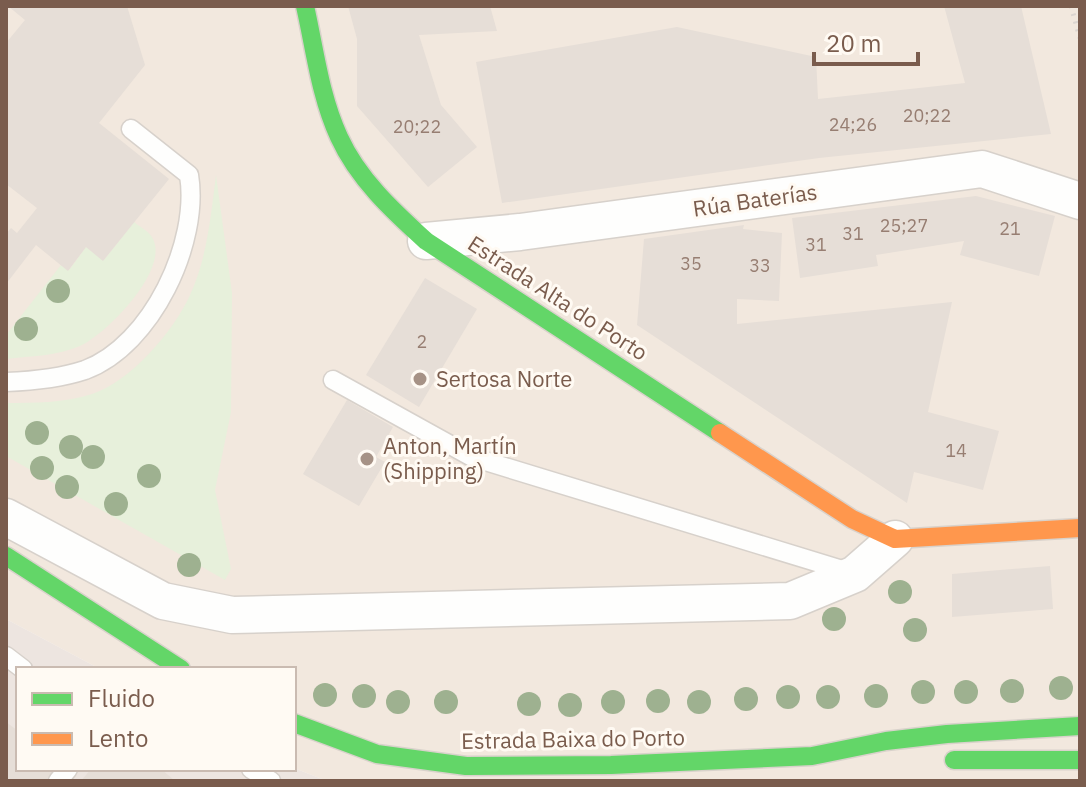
<svg xmlns="http://www.w3.org/2000/svg" width="1086" height="787" font-family="'IBM Plex Sans',sans-serif">
<rect width="100%" height="100%" fill="#f9f5f0"/>
<!-- residential -->
<path fill="#f2e8de" d="M6,6H1080V781H327L294,768V669H100L6,619Z"/>
<!-- industrial -->
<path fill="#ede5e0" d="M6,619L100,669H18V769L294,768L327,781H6Z"/>
<!-- green -->
<g fill="#e7f0db">
<path d="M216,175L232,293L231,412L215,490L231,569L225,580L6,456V403C34,403 64,403 92,394C130,382 174,331 190,295C207,259 211,214 216,175Z"/>
<path d="M134,222C140,227 150,232 153,239C169,270 107,334 80,346C57,356 31,356 6,359V335L61,265L69,270L86,247L104,260Z"/>
</g>
<!-- building -->
<g fill="#e6ded7">
<path d="M8,6H127L145,65L99,123L169,179L103,261L86,247L68,271L36,245L6,284V234L11,228L17,233L37,208L6,184V43L25,20Z"/>
<path d="M348,6H490L497,31L419,35L441,105L477,147L428,187L357,106V39Z"/>
<path d="M944,6H1021L1051,134L819,158L502,203L476,62L677,27L816,57L818,99L965,83Z"/>
<path d="M976,196L1055,216L1039,276L960,255L964,241L876,255L878,266L800,278L792,218Z"/>
<path d="M744,225L743,229L782,233L779,301L737,299V324L952,302L928,412L999,431L983,490L914,472L907,503L637,325L644,239Z"/>
<path d="M425,278L477,309L419,407L366,375Z"/>
<path d="M347,400L393,427L376,457L385,462L359,506L303,474Z"/>
<path d="M1050,566L1053,609L952,617V574Z"/>
<path d="M6,722L18,731V769H61L51,781H6Z"/>
<path d="M91,769H161L175,781H81Z"/>
</g>
<g fill="none" stroke-linecap="round" stroke-linejoin="round">
<defs>
<g id="lane">
<path d="M333,380L472,457L849,572"/>
<path d="M6,382C32,381 61,378 85,370C152,345 200,242 189,175L131,129"/>
<path d="M6,656L23,669"/>
<path d="M251,769L271,781"/>
<path d="M58,781L68,769"/>
</g>
<g id="street">
<path d="M426,241L520,232L982,169L1080,201"/>
<path d="M6,517L163,601L232,615L790,601L855,574L895,539"/>
</g>
<g id="fast">
<path d="M305,6C315,50 320,96 339,137C358,179 393,211 426,241L720,433"/>
<path d="M6,556L181,669"/>
<path d="M294,723L377,754L466,766L611,765L812,756L886,741L947,734L1080,726"/>
<path d="M954,760H1080"/>
</g>
<path id="slow" d="M720,433L852,519L895,539L1080,528"/>
</defs>
<!-- lane casing -->
<use href="#lane" stroke="#d7d1cb" stroke-width="21"/>
<!-- street casing -->
<use href="#street" stroke="#d7d1cb" stroke-width="39"/>
<!-- fast casing -->
<use href="#fast" stroke="#d9d2cb" stroke-width="21"/>
<!-- slow casing -->
<use href="#slow" stroke="#d9d2cb" stroke-width="21"/>
<!-- path -->
<path stroke="#dcd5d0" stroke-width="5" stroke-dasharray="2 6" stroke-linecap="butt" d="M1071,6L1080,38"/>
<!-- lane -->
<use href="#lane" stroke="#fefefd" stroke-width="18"/>
<!-- street -->
<use href="#street" stroke="#fefefd" stroke-width="36"/>
<!-- fast -->
<use href="#fast" stroke="#63d668" stroke-width="18"/>
<!-- slow -->
<use href="#slow" stroke="#ff974d" stroke-width="18"/>
</g>
<!-- trees -->
<g fill="#9eb190">
<circle cx="58" cy="291" r="12"/>
<circle cx="26" cy="329" r="12"/>
<circle cx="37" cy="433" r="12"/>
<circle cx="71" cy="447" r="12"/>
<circle cx="93" cy="457" r="12"/>
<circle cx="42" cy="468" r="12"/>
<circle cx="149" cy="476" r="12"/>
<circle cx="67" cy="487" r="12"/>
<circle cx="116" cy="504" r="12"/>
<circle cx="189" cy="565" r="12"/>
<circle cx="900" cy="592" r="12"/>
<circle cx="834" cy="619" r="12"/>
<circle cx="915" cy="630" r="12"/>
<circle cx="1061" cy="688" r="12"/>
<circle cx="1012" cy="691" r="12"/>
<circle cx="923" cy="692" r="12"/>
<circle cx="966" cy="692" r="12"/>
<circle cx="325" cy="695" r="12"/>
<circle cx="364" cy="696" r="12"/>
<circle cx="876" cy="696" r="12"/>
<circle cx="788" cy="697" r="12"/>
<circle cx="828" cy="697" r="12"/>
<circle cx="746" cy="699" r="12"/>
<circle cx="658" cy="701" r="12"/>
<circle cx="398" cy="702" r="12"/>
<circle cx="446" cy="702" r="12"/>
<circle cx="613" cy="702" r="12"/>
<circle cx="699" cy="702" r="12"/>
<circle cx="529" cy="704" r="12"/>
<circle cx="570" cy="705" r="12"/>
</g>
<!-- markers -->
<g fill="#a69286" stroke="#fffaf3" stroke-width="3">
<circle cx="420" cy="379" r="8"/>
<circle cx="367" cy="459" r="8"/>
</g>
<g text-anchor="middle" stroke-width="6" stroke-linejoin="round" paint-order="stroke">
<!-- number labels -->
<g font-size="18" fill="#977e72">
<text x="927" y="122">20;22</text>
<text x="853" y="131">24;26</text>
<text x="417" y="133">20;22</text>
<text x="904" y="232">25;27</text>
<text x="1010" y="235">21</text>
<text x="853" y="240">31</text>
<text x="816" y="251">31</text>
<text x="691" y="270">35</text>
<text x="760" y="272">33</text>
<text x="422" y="348">2</text>
<text x="956" y="457">14</text>
</g>
<!-- street labels -->
<g font-size="22" fill="#7a5c4d" stroke="#fffaf3">
<text transform="translate(755 200) rotate(-8)" y="8">Rúa Baterías</text>
<text transform="translate(558 298) rotate(33)" y="8">Estrada Alta do Porto</text>
<text transform="translate(573 739) rotate(-1)" y="8">Estrada Baixa do Porto</text>
</g>
<!-- poi labels -->
<g font-size="22" fill="#7a5c4d" stroke="#fffaf3" text-anchor="start">
<text x="436" y="387">Sertosa Norte</text>
<text x="383" y="454">Anton, Martín<tspan x="383" dy="25">(Shipping)</tspan></text>
</g>
</g>
<!-- border -->
<rect width="1086" height="787" fill="none" stroke="#7a5c4d" stroke-width="16"/>
<!-- legend -->
<rect x="16" y="667" width="280" height="104" fill="#fffaf3" stroke="#cabbb1" stroke-width="2"/>
<rect x="32" y="693" width="40" height="12" fill="#63d668" stroke="#cabbb1" stroke-width="2"/>
<text x="88" y="707" font-size="24" fill="#7a5c4d">Fluido</text>
<rect x="32" y="733" width="40" height="12" fill="#ff974d" stroke="#cabbb1" stroke-width="2"/>
<text x="88" y="747" font-size="24" fill="#7a5c4d">Lento</text>
<!-- scale -->
<path d="M814 52v12h104v-12" fill="none" stroke="#7a5c4d" stroke-width="4"/>
<text x="826" y="52" font-size="24" fill="#7a5c4d" stroke="#fffaf3" stroke-width="6" paint-order="stroke">20 m</text>
</svg>
